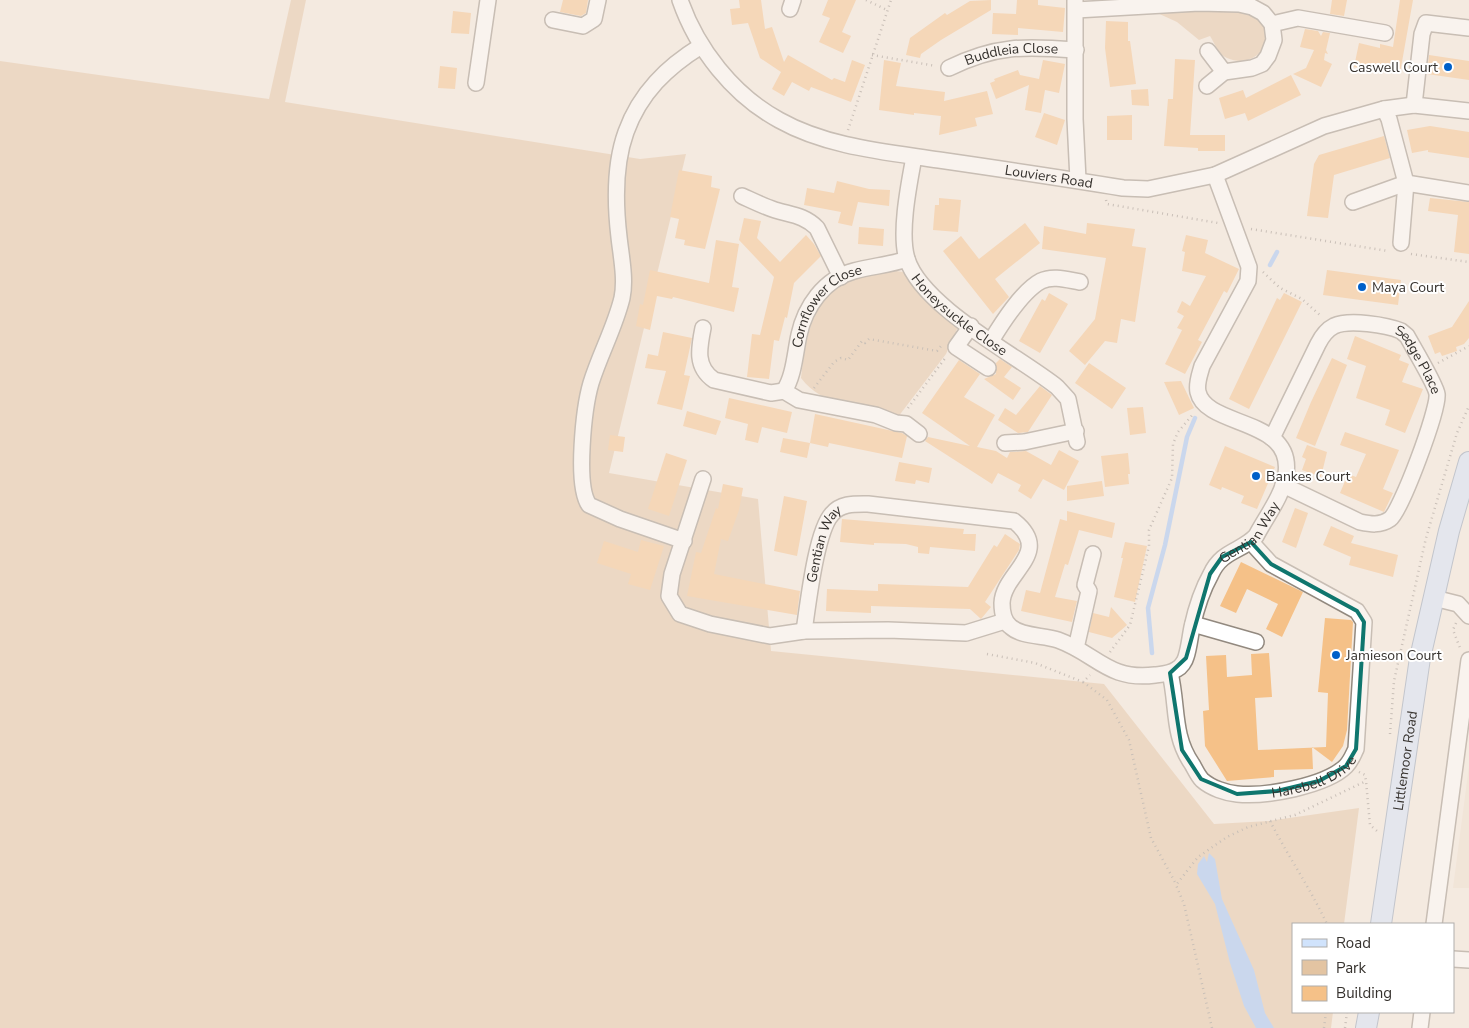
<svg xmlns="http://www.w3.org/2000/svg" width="1469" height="1028" font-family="'Nunito Sans',sans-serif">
<rect width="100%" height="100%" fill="#f4eae0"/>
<!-- built -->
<path fill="#eedfce" d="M1469,766V888H1453Z"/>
<!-- green -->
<g fill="#e3c4a2">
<path d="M291,0H306L285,102L640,159L686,154L609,473L758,499L771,651L1104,684L1214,824L1269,821L1359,808L1344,924H1293V1012H1333L1331,1028H0V61L269,99Z"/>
<path d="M1241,10C1263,16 1264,19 1267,42C1260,57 1245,66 1227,58C1219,55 1215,44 1210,36L1199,40L1177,22L1153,11Z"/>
<path d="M896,271L903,272L935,307L958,327L946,354L898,417C864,409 823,407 801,378C806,336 812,296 854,277C866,272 884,273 896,271Z"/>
</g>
<!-- water -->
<path fill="#98c2fc" d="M1209,853L1215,859L1222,899L1254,970L1265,1013L1274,1028H1256L1244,1006L1230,963L1215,904L1197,874L1198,864L1204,856L1207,862Z"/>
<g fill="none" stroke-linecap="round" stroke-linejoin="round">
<!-- stream -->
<g stroke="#98c2fc" stroke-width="4.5">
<path d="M1270,265L1277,252"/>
<path d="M1152,653L1148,608L1165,545L1187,437L1195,418"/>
</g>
</g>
<!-- building -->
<g fill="#f5c188">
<path d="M563,0H588L586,13L581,16L560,12Z"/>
<path d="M739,0H761L765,29L772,27L784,62L788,55L832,80L834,78L845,82L852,60L865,65L851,102L811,87L809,91L792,82L784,96L772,89L781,72L760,58L748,23L732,25L730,9L740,8Z"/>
<path d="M828,0H856L842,32L851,36L843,53L819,42L830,18L822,15Z"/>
<path d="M991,0V10L941,40L921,54L920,58L906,55L910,38L945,13L947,15L970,1Z"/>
<path d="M1017,0H1038V5L1065,8L1063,32L1018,28V35L992,34L993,13L1016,14Z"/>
<path d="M1332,0H1347L1344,16L1330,14Z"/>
<path d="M1400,0H1413L1400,73L1354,67L1359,43L1380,48V44L1393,47Z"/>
<path d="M453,11L471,13L469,34L451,33Z"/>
<path d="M1106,21L1128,22V41H1130L1136,84L1110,87L1105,48Z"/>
<path d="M1305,29L1318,31L1321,36L1323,32L1330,33L1326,50L1328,54L1325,53L1324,60L1332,64L1321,87L1293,74L1306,68L1314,50L1300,47Z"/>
<path d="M1429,55L1469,61V80L1427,74Z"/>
<path d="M1175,59L1195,60L1190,135H1225V151H1198V148L1164,146L1168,99H1173Z"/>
<path d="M884,60L901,63L896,86L945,92L944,101L987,91L993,114L975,118L977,126L939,135L941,116L914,113V115L879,110Z"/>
<path d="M1043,60L1065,64L1059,93L1045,90L1041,113L1025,110L1029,85L996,99L990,83L995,81L994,79L1018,70L1020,75L1039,79Z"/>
<path d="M440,66L457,68L455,89L438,88Z"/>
<path d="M1291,75L1301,95L1248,121L1245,113L1225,119L1219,98L1243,90L1246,98Z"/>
<path d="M1148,89L1149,106L1132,105L1131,90Z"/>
<path d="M1044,113L1065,120L1057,145L1035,137Z"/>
<path d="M1132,115V140H1107V116Z"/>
<path d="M1430,126L1469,132V158L1428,152V150L1412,153L1407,130Z"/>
<path d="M1384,136L1390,158L1334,175L1328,218L1307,216L1314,164L1319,155Z"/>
<path d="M679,170L712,176L711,187L720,189L705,249L684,245L685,240L675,238L679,219L670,217Z"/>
<path d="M837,181L869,189L890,190L889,206L858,202L852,226L838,223L841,212L804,205L807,188L834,193Z"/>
<path d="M939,198L961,200L958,232L933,230L935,205H939Z"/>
<path d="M1430,198L1469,202V254L1454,252L1458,215L1428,211Z"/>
<path d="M744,218L761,221L757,238L780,262L806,235L814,244L821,256L794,283L787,318L785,317L779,341L774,340L769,379L747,377L752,334L760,335L774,277L739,240Z"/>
<path d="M1025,223L1040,243L995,279L1009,297L993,314L943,251L961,236L979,259Z"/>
<path d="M1087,223L1135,229L1132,246L1146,248L1135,322L1121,319L1117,343L1105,341L1085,365L1069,351L1095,319L1106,258L1042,249L1044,226L1086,234Z"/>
<path d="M859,227L884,229L883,246L858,244Z"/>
<path d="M1186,235L1208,240L1205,253L1239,269L1227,293L1224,291L1198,340L1202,342L1185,374L1165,364L1182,330L1177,328L1184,316L1177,312L1182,301L1190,306L1206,276L1182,271L1185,252L1182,251Z"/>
<path d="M716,240L739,244L732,287L739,288L734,312L673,297L672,299L657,296L650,330L636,326L640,304L643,305L650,270L709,283Z"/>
<path d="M1327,270L1401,280L1398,305L1323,295Z"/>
<path d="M1049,293L1068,304L1040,353L1019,341L1042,299L1045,301Z"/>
<path d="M1284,293L1302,302L1249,409L1229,399L1277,298L1280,300Z"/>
<path d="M1469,301V338L1464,344L1456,347L1457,351L1442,356L1440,352L1435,354L1428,336L1452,327Z"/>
<path d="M663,332L692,338L684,375L690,376L682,410L657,404L666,371L645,368L648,354L658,356Z"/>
<path d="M1355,336L1401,355L1399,360L1409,364L1402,382L1423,389L1405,433L1385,425L1390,410L1356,398L1366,366L1347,359Z"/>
<path d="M1332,358L1347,365L1315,446L1296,438L1311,402Z"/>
<path d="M1000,359L1012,367L1004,377L1021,388L1013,400L984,379L996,374V363Z"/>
<path d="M959,360L980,374L964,397L995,415L977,447L996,451L1007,458L1010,452L1026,451L1051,465L1059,450L1079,461L1064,490L1043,479L1031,499L1018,491L1021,485L998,473L992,484L925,441L928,437L970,446L922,413Z"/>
<path d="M1089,363L1126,388L1112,409L1075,383Z"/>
<path d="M1181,381L1194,408L1179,415L1164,382Z"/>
<path d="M1040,386L1052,395L1028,432L1018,433L998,420L1005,408L1016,415Z"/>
<path d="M729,398L792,412L787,433L762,427L758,443L745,440L748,424L725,418Z"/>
<path d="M1143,407L1146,433L1130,435L1127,408Z"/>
<path d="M687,411L721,421L716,435L683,426Z"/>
<path d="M815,414L902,433L907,436L902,458L829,443L828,447L810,443Z"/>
<path d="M1345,432L1399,450L1383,489L1393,493L1384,512L1340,493L1348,474L1356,477L1366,454L1340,445Z"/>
<path d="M610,435L625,437L623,452L608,450Z"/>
<path d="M783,438L810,443L807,458L780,452Z"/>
<path d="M1307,445L1327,452L1321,477L1302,470L1306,459L1302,457Z"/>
<path d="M1225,446L1275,467L1257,509L1241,503L1244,496L1222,487L1221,490L1209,485Z"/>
<path d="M666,453L687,460L669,516L648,509Z"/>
<path d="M1128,453L1130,474H1128L1129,484L1105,487L1101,456Z"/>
<path d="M899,462L932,468L929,483L916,480L915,484L895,481Z"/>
<path d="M1102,481L1104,496L1067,501V486Z"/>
<path d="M723,484L743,488L739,510L728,541L721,539L714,574L800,591L797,615L687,596L696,552L701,553L716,508L718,509Z"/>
<path d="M784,496L807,501L797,556L774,551Z"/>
<path d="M1295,508L1308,513L1296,548L1282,542Z"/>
<path d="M1067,511L1115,523L1112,538L1079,530L1068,565L1065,564L1055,597L1077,601L1072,622L1021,611L1026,590L1040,593L1060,519L1067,521Z"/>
<path d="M842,519L964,529L963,534H976L975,551L930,547L929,554L918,553V547L906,544L874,543V545L840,542Z"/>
<path d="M1331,526L1354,536L1351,543L1398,555L1393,577L1349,565L1351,557L1323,545Z"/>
<path d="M1005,534L1020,544L1019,550L985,602L991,607L981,619L970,609L871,606V613L826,611L827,589L878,591V584L968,587L994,545L997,547Z"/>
<path d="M641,540L664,546L650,590L628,584L631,574L597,563L604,541L638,552Z"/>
<path d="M1125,542L1147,546L1135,602L1114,597L1123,558H1121Z"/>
<path d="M1241,562L1303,592L1282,637L1266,629L1278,604L1247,589L1236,613L1220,606Z"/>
<path d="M1111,607L1127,625L1112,638L1089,632L1093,613L1109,617Z"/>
<path d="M1325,618L1351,620L1353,622L1347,730L1343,746L1332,762L1312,747L1313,769L1274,770V777L1227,781L1205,746L1203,711L1209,710L1206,656L1226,655L1227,677L1252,675L1251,654L1269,653L1272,697L1255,698L1258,750L1326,747L1328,693L1318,692Z"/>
</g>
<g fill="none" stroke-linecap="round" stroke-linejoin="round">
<defs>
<g id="minor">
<path id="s1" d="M680,0C697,49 733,95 779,120C827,147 886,152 939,160C1001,169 1062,178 1123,188L1148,189L1215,175L1324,126L1384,109L1414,105L1469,111"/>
<path d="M1075,1V119L1078,180"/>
<path d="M790,9L793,0"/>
<path d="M1076,10L1199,3L1239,4L1252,7L1263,13L1272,24L1274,40L1268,56L1262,64L1252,68L1224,72L1207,86"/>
<path d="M553,20L583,26L594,19L598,0"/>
<path d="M1272,24L1298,18L1385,33"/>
<path d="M1208,51L1224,72"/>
<path id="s2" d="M949,68C996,45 1025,46 1076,50"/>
<path d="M476,83L488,0"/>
<path d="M1414,105L1422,34L1426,23L1469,28"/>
<path d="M1384,109L1389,119L1406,183L1401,243"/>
<path id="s3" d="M914,157C909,184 899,233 907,259C922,307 1018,356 1057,387L1068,399L1077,442"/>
<path d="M742,196C753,201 763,206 775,210C791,215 804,215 817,228L841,277"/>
<path d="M1353,202L1406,183L1469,193"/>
<path d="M971,326L956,347L988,368"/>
<path d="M703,328C699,348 695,367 714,380L771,393L784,391L799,400L876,415L896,423L906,424L919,434"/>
<path d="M991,341C1002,323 1022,291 1041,281C1053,275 1068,280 1080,282"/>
<path id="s4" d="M784,391C794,376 795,353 799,335C805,307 824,279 854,271C872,266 890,265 907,259"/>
<path id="s5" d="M1272,438L1318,344C1322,336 1326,330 1334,326C1349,319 1387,325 1401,331L1407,336C1413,347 1436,385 1437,394C1439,409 1401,511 1390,519C1380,526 1370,524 1360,522L1283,485"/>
<path d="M1005,443L1024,442L1076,431"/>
<path d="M703,479L672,574L669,596L680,614L710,624L770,636L804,631L888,630L966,633L1005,621"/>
<path d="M684,541L620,519L589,505C575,485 584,407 591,383C600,354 615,327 622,298C626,279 621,256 619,237C615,203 614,165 626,132C640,93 667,67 701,46"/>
<path d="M1434,598L1458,604L1469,616"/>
<path d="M1193,624L1256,642"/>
<path id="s6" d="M804,631C808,605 816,531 832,514C841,503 855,504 868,504L1014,521C1054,553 1003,572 1002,603C1002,611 1004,622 1011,627C1022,637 1044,635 1058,640C1097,654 1108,681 1155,675C1163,674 1170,674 1177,669C1181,667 1185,661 1186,657C1189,648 1190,637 1192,627C1196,609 1202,590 1211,574C1222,550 1241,552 1256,536C1266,517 1283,495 1286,474C1294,417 1206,428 1198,392C1196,383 1200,374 1202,366L1248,281L1249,267L1215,175"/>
<path d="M1076,648L1089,591L1085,585L1093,554"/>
<path id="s7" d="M1170,673C1178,706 1172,735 1192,764C1195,769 1198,776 1202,780C1211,788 1226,793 1237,794C1265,797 1326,786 1346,766C1351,761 1353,755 1356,749L1364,622L1357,611L1271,564L1251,542"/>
<path d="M1434,924L1469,660"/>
<path d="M1453,959L1469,960"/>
<path d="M1420,1028L1422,1012"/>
</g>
<g id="major">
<path id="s8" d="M1381,924L1420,658L1449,531L1469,462"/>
<path d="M1366,1028L1369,1012"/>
</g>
</defs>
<!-- minor casing -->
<use href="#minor" stroke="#92897f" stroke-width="18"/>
<!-- major casing -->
<use href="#major" stroke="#8699b3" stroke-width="22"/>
<!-- path -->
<g stroke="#958e87" stroke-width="2.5" stroke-dasharray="1 4" stroke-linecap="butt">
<path d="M866,0L887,10"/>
<path d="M872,55L936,66"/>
<path d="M848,130L891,0"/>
<path d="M1106,200L1107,204L1218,223"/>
<path d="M1251,229L1388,251"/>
<path d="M1411,254L1469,262"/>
<path d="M1263,272L1280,288L1302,299L1322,317"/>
<path d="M1438,363L1469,346"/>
<path d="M814,388L834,362L841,358L848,360L862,341L865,343L869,339L937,351L941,346"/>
<path d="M908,408L946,357"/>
<path d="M1456,623L1453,630L1460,648"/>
<path d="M1110,652L1130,625L1149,546V530L1172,478L1173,444L1178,432L1194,413"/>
<path d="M987,654L1035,663L1083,682L1090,675"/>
<path d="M1083,682L1107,700L1129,740L1151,838L1176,884"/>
<path d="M1390,734L1394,681L1426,538L1457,433L1469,406"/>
<path d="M1359,772L1365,775L1366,781L1370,825L1377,831"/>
<path d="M1270,821C1288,856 1310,888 1327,924"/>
<path d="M1212,1028L1184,904L1176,885L1198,857L1227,837L1248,827L1295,815L1366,781"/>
<path d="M1324,1028L1326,1012"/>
<path d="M1345,1028L1347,1012"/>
</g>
<!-- minor -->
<use href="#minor" stroke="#fff" stroke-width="15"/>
<!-- major -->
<use href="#major" stroke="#d0e3fc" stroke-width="20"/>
</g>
<!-- marked area -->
<path d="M0 0H1469V1028H0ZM1251,542L1271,564L1357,611L1364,622L1356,749L1346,766L1319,781L1277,791L1237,794L1201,779L1182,750L1170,673L1186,658L1210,574L1222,557Z" fill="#f4eae0" fill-opacity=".55" fill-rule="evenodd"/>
<path fill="none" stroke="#0f766e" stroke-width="4" stroke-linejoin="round" d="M1251,542L1271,564L1357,611L1364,622L1356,749L1346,766L1319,781L1277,791L1237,794L1201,779L1182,750L1170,673L1186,658L1210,574L1222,557Z"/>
<!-- markers -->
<g fill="#0060c9" stroke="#fff" stroke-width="2">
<circle cx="1448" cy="67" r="5"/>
<circle cx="1362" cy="287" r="5"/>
<circle cx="1256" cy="476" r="5"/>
<circle cx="1336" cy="655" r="5"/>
</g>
<g text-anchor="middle" stroke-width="4" stroke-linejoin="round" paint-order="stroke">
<!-- street labels -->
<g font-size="14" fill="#36322e" stroke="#fff">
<text dy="5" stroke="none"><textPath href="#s2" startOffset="65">Buddleia Close</textPath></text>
<text dy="5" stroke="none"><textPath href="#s1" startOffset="436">Louviers Road</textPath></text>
<text dy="5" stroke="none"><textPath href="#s4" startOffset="100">Cornflower Close</textPath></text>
<text dy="5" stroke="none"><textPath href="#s3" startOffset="181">Honeysuckle Close</textPath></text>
<text dy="5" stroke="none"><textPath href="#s5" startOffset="231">Sedge Place</textPath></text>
<text dy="5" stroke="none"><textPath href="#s6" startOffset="766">Gentian Way</textPath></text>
<text dy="5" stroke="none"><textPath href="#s6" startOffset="90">Gentian Way</textPath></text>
<text dy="5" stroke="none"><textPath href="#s8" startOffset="165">Littlemoor Road</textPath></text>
<text dy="5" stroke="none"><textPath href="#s7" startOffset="232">Harebell Drive</textPath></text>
</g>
<!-- poi labels -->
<g font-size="14" fill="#36322e" stroke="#fff" text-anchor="start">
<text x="1438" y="72" text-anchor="end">Caswell Court</text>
<text x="1372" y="292">Maya Court</text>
<text x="1266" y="481">Bankes Court</text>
<text x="1346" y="660">Jamieson Court</text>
</g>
</g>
<!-- legend -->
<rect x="1292" y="923" width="162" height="90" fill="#ffffff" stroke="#afadab"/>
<rect x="1302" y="939" width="25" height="8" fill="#d0e3fc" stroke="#afadab"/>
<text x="1336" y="948" font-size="15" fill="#36322e">Road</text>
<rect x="1302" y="960" width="25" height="15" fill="#e3c4a2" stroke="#afadab"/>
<text x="1336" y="973" font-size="15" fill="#36322e">Park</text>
<rect x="1302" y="986" width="25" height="15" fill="#f5c188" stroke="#afadab"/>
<text x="1336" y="998" font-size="15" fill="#36322e">Building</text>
</svg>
